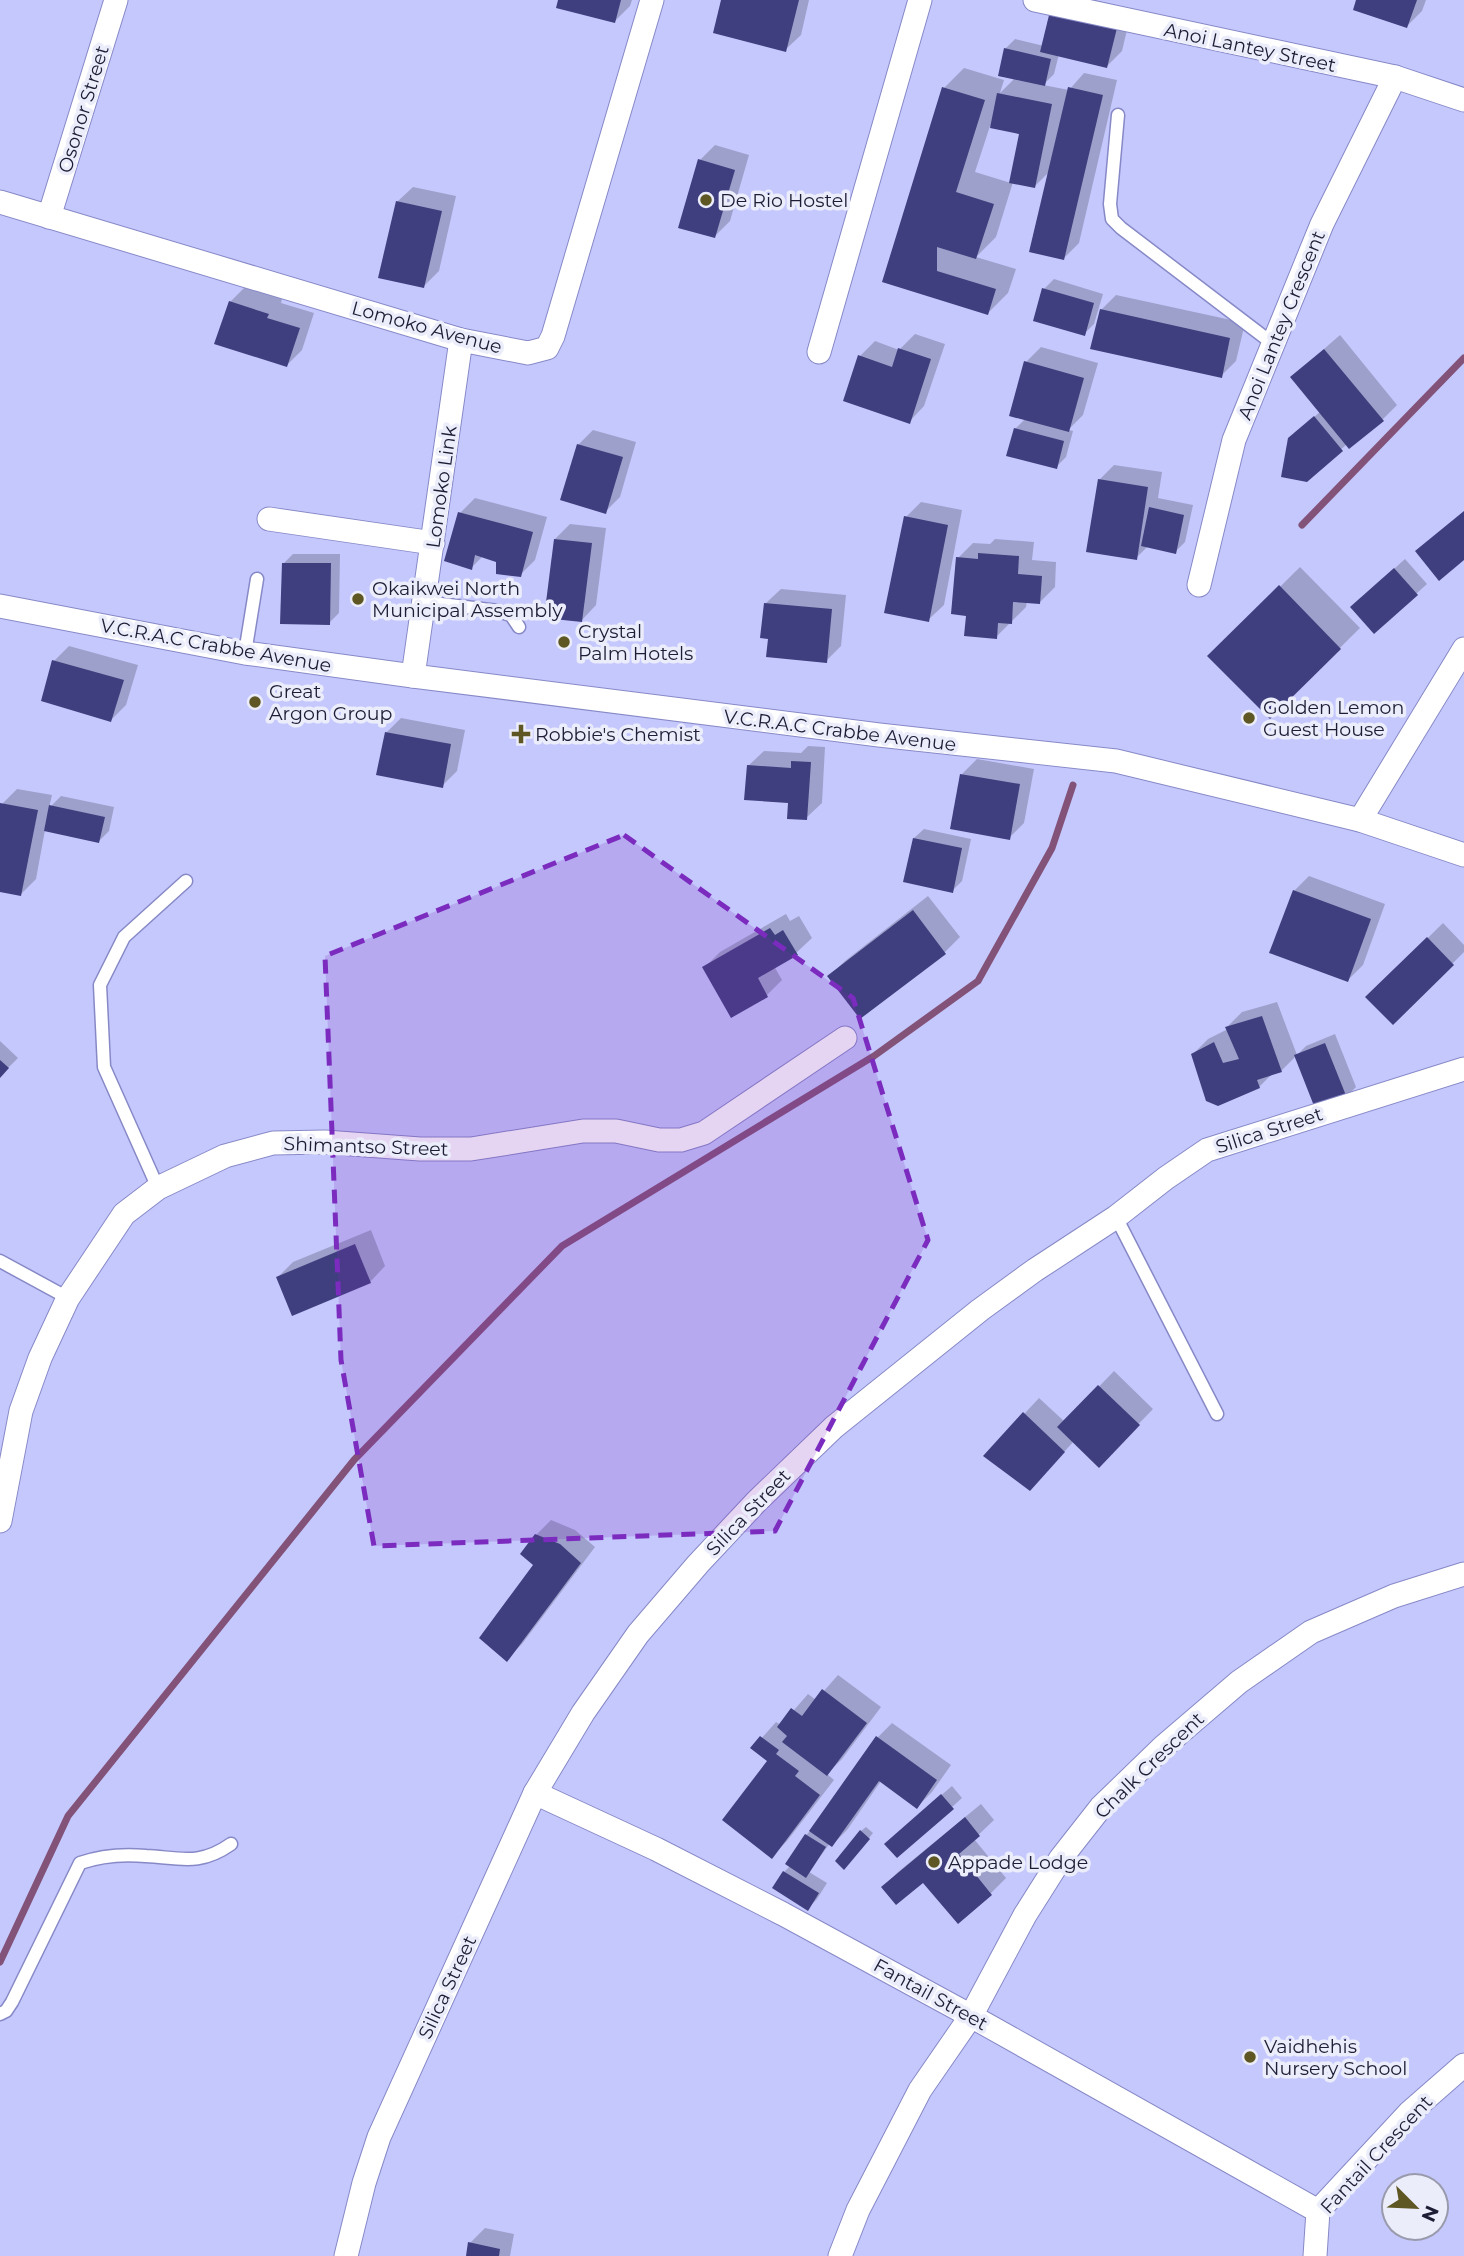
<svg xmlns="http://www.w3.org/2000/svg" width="1464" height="2256" font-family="Montserrat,sans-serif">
<rect width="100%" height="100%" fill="#c5c8fd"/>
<!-- shadow -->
<g fill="#0003" fill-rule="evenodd">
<path d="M559,0H632L630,6L615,21Z"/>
<path d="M723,0H809L801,35L785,50Z"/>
<path d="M1061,0H1095L1132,9L1122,51L1107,66L1059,54L1054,74L1043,85L1069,90L1084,73L1117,80L1079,243L1064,258L1050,171L1035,186L1013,182L996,237L976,257L1016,269L1008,293L988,313L884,281L944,88L964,68L1004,80L1000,93L1015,78L1005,49L1015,39L1044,46ZM990,126L1021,132L1011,183L975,172Z"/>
<path d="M1358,0H1426L1422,11L1407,26Z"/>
<path d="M715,145L749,155L730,221L715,236L700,160Z"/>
<path d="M413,187L456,196L439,271L424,286L397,202Z"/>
<path d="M1054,279L1103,294L1094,324L1084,334L1044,289Z"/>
<path d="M245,287L282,299L281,303L314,313L302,350L287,365L230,302Z"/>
<path d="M1116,295L1245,323L1236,361L1221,376L1101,310Z"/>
<path d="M915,334L945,344L924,406L909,422L860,356L875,341L899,350Z"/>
<path d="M1340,335L1397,405L1382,420L1347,444L1307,480L1300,429L1320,412L1292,377Z"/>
<path d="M1041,347L1098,363L1083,415L1068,430L1073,431L1066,457L1056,467L1015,429L1026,418V362Z"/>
<path d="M593,430L636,442L620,497L605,512L578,445Z"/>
<path d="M1114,465L1162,472L1158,498L1193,505L1185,542L1175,552L1148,546L1136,558L1099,480Z"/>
<path d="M475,498L547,517L535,560L520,575L498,560L483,556L471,568L460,513Z"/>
<path d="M921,502L962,510L944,605L928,620L906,517Z"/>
<path d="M570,524L606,528L596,605L581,621L555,539Z"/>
<path d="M995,539L1034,542L1032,560L1056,562L1055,587L1040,602L1027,601L1026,607L996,637L968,614L958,558L973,543L990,544Z"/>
<path d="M293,554H340L339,613L329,623L283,564Z"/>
<path d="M1405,559L1427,584L1374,632L1362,598Z"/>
<path d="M1300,567L1360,628L1270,717L1210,656Z"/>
<path d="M781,589L846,595L841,646L826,661L770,637L765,604Z"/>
<path d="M69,646L138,665L126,705L111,720L54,661Z"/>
<path d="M401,718L465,730L457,771L442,786L386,733Z"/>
<path d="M808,746L825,747L822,803L806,818L790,801L748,766L764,751L801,753Z"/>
<path d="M977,759L1034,769L1024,823L1009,838L962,774Z"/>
<path d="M17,789L52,795L49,808L61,796L114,807L109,831L99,841L45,830L36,879L21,894L0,890V814L2,804Z"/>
<path d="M924,829L971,839L962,881L952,891L914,838Z"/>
<path d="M1309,876L1385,904L1363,965L1348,980L1294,891Z"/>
<path d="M928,896L960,937L945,952L830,976L845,961Z"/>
<path d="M786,914L790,921L799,916L812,938L796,953L774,966L782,980L767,995L705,967L720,952Z"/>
<path d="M1443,923L1464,945V952L1393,1023L1368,997Z"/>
<path d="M1277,1002L1297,1055L1306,1046L1335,1034L1356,1087L1346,1097L1296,1056L1281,1071L1273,1073L1259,1087L1193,1054L1208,1039L1228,1029L1227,1027L1242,1012Z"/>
<path d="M0,1041L18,1058L0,1076Z"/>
<path d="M371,1230L385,1266L370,1282L278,1277L293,1262Z"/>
<path d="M1114,1371L1153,1409L1099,1465L1074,1441L1044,1474L986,1455L1039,1398L1065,1422Z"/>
<path d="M551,1520L575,1530L595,1547L522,1644L507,1659L536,1564V1535Z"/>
<path d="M838,1675L881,1707L842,1759L827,1774L834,1780L787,1841L772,1856L769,1760L753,1748L776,1722L781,1725L808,1694L816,1700Z"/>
<path d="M892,1723L951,1765L932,1792L917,1807L881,1781L847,1830L832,1845L830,1843L809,1872L827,1883L817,1899L808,1908L784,1872L791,1865L806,1835L815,1826L877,1738Z"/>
<path d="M952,1786L962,1798L952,1807L896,1834Z"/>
<path d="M981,1804L994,1820L974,1839L1006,1878L991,1893L958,1922L924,1880L883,1887L898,1872Z"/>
<path d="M866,1827L873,1833L849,1863L861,1831Z"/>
<path d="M485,2228L514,2234L510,2256H467L470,2243Z"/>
</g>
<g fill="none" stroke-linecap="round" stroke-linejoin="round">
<!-- stream -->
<g stroke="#825278" stroke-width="7">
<path d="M1302,525L1464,358"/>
<path d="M0,1962L68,1816L354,1460L562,1246L874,1056L978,981L1052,848L1073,785"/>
</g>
</g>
<!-- building -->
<g fill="#3f3e7e">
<path d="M558,0H621L615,23L556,8Z"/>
<path d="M721,0H799L786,52L713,33Z"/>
<path d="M1356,0H1417L1407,28L1353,10Z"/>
<path d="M1051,7L1118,24L1107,68L1040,52Z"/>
<path d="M1004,48L1051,59L1045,86L998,76Z"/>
<path d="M942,87L985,100L956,192L994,204L976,259L937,247V271L996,289L988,315L882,282Z"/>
<path d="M1068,87L1103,95L1064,260L1029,252Z"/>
<path d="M997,93L1052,104L1035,188L1009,183L1019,134L990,128Z"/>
<path d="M698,159L735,170L715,238L678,228Z"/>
<path d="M396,201L442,211L424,288L378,278Z"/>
<path d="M1042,288L1094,303L1085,336L1033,321Z"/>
<path d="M229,301L269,314L267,318L300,328L287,367L214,344Z"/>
<path d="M1100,309L1230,338L1222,378L1090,349Z"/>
<path d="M898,348L931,359L910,424L843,401L858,355L892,367Z"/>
<path d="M1324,349L1384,421L1349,449L1290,377Z"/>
<path d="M1024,361L1084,378L1069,432L1009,416Z"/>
<path d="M1314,416L1343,451L1307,482L1281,477L1288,438Z"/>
<path d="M1014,428L1064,441L1057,469L1006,456Z"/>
<path d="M577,444L623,457L606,514L560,500Z"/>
<path d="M1098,479L1148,487L1137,560L1086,552Z"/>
<path d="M1149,507L1184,515L1176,554L1141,546Z"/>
<path d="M1464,511V560L1439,581L1415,551Z"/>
<path d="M458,512L533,532L521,577L496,574V562L475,555L472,570L444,561Z"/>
<path d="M904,516L948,525L929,622L884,613Z"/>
<path d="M554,539L592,543L582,622L544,618Z"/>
<path d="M978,553L1019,556L1018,574L1042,576L1040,604L1013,602L1012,624L998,623L997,639L964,636L966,616L951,614L956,557L978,559Z"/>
<path d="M282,563H331L330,625L280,624Z"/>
<path d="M1394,568L1418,595L1374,634L1350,607Z"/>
<path d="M1279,585L1341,649L1270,719L1207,656Z"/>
<path d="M764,603L832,609L827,663L766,657L768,639L760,638Z"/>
<path d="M52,660L124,680L111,722L41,701Z"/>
<path d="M385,732L451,744L443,788L376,775Z"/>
<path d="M791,761L811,762L807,820L787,819L788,803L744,800L747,765L791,768Z"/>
<path d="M960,774L1020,784L1010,840L950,829Z"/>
<path d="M0,803L38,810L21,896L0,892Z"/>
<path d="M49,805L105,817L99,843L44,831Z"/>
<path d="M913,838L962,848L953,893L903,882Z"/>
<path d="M1293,890L1371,919L1348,982L1269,953Z"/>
<path d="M913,910L946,954L860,1019L827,976Z"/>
<path d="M770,928L775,935L783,930L798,955L758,978L768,997L731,1018L702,967Z"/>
<path d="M1427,937L1454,965L1393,1025L1365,997Z"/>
<path d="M1262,1016L1282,1072L1257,1080L1260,1088L1218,1106L1206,1101L1191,1054L1214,1042L1223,1063L1239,1059L1225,1027Z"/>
<path d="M1325,1043L1347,1098L1316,1111L1294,1055Z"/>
<path d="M0,1060L9,1068L0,1078Z"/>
<path d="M355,1244L371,1283L292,1316L276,1277Z"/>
<path d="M1098,1385L1140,1425L1099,1468L1057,1427Z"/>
<path d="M1023,1412L1065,1452L1030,1491L983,1456Z"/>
<path d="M535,1534L560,1544L581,1563L507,1662L479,1638L533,1565L520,1554Z"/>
<path d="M822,1689L867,1723L827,1776L782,1742L787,1736L777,1727L791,1708L802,1716Z"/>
<path d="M760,1736L779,1750L776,1754L799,1771L795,1776L820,1795L772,1859L722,1820L767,1761L750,1748Z"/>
<path d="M876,1736L937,1780L917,1809L879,1781L832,1847L809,1831Z"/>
<path d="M941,1794L954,1809L897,1858L884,1844Z"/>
<path d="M965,1817L980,1836L959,1854L992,1895L958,1924L923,1883L896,1905L881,1887Z"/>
<path d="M860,1830L870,1839L844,1870L835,1861Z"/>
<path d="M805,1834L826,1847L806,1878L785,1864Z"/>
<path d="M783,1871L819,1893L808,1911L772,1888Z"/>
<path d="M468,2242L500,2249L499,2256H466Z"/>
</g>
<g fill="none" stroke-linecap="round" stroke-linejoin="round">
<defs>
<g id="service">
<path d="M1118,115L1110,204L1112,219L1121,228L1272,343"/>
<path d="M425,602L498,611L511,615L519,627"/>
<path d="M245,653L257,579"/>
<path d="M158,1188L104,1067L100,985L124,937L186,881"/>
<path d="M1116,1217L1217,1414"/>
<path d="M0,1261L68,1298"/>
<path d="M0,2014L6,2011L12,2002L80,1863C100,1856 125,1854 146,1856C181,1858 200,1866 231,1844"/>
</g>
<g id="minor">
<path d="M1035,0L1395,77L1464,100"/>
<path d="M0,202L461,340L528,353L547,348L553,336L652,0"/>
<path d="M49,217L116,0"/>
<path d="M819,352L920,0"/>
<path d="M269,519L433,543"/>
<path d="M1199,585L1234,440L1322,224L1395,77"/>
<path d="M0,606L245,653L413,676L879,735L1116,761L1360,820L1464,855"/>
<path d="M413,676L461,340"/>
<path d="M1360,820L1464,649"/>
<path d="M0,1521L21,1411L40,1358L68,1298L124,1214L158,1188L225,1156L273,1143L325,1142L420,1149H471L583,1131H616L659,1140H681L704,1133L845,1038"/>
<path d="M535,1793L656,1849L783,1914L971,2016L1318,2211"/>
<path d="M346,2256L364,2183L379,2137L535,1793L583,1713L638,1634L698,1564L756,1502L834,1427L980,1310L1035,1270L1116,1217L1166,1178L1207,1150L1464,1069"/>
<path d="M840,2256L858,2210L920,2090L971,2016L1025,1915L1061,1858L1101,1807L1163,1747L1239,1682L1311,1632L1394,1596L1464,1574"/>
<path d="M1315,2256L1318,2211L1409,2113L1464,2065"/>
</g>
</defs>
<!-- service casing -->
<use href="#service" stroke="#8789c7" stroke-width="15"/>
<!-- minor casing -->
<use href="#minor" stroke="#8789c7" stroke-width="25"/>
<!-- service -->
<use href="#service" stroke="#fff" stroke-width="12"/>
<!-- minor -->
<use href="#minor" stroke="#fff" stroke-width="23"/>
</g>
<!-- marked area -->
<path fill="#7b2cbf" fill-opacity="0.2" stroke="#7b2cbf" stroke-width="5" stroke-dasharray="14 9" stroke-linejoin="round" d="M624,835L853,998L928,1240L775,1531L374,1546L341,1360L325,956Z"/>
<!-- markers -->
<g fill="#5e5723" stroke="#ecedfb" stroke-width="2.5">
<circle cx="706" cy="200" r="7"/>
<circle cx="358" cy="599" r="7"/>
<circle cx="564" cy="642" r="7"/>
<circle cx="255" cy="702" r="7"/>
<circle cx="1249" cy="718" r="7"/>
<path d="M517.5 723.5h7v7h7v7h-7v7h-7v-7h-7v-7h7z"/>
<circle cx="934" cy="1862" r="7"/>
<circle cx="1250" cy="2057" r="7"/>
</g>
<g text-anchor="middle" stroke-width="7" stroke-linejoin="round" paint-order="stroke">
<!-- street labels -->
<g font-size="19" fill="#1d1d35" stroke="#ecedfb">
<text transform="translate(1250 47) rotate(12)" y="7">Anoi Lantey Street</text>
<text transform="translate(83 109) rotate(-73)" y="7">Osonor Street</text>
<text transform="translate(1281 325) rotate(-68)" y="7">Anoi Lantey Crescent</text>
<text transform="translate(427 327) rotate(15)" y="7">Lomoko Avenue</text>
<text transform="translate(441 487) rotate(-82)" y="7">Lomoko Link</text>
<text transform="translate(216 645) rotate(10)" y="7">V.C.R.A.C Crabbe Avenue</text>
<text transform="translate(840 730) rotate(7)" y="7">V.C.R.A.C Crabbe Avenue</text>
<text transform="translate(1269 1130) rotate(-18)" y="7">Silica Street</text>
<text transform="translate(366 1146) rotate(2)" y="7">Shimantso Street</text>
<text transform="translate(748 1512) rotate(-46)" y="7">Silica Street</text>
<text transform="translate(1149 1765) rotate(-44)" y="7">Chalk Crescent</text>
<text transform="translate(447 1987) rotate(-65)" y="7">Silica Street</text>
<text transform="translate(931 1994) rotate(29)" y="7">Fantail Street</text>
<text transform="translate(1376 2154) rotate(-47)" y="7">Fantail Crescent</text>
</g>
<!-- poi labels -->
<g font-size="19" fill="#1d1d35" stroke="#ecedfb" text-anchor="start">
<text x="720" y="207">De Rio Hostel</text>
<text x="372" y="595">Okaikwei North<tspan x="372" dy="22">Municipal Assembly</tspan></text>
<text x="578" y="638">Crystal<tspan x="578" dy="22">Palm Hotels</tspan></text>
<text x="269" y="698">Great<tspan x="269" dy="22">Argon Group</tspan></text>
<text x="1263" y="714">Golden Lemon<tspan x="1263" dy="22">Guest House</tspan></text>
<text x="535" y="741">Robbie's Chemist</text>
<text x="948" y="1869">Appade Lodge</text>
<text x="1264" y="2053">Vaidhehis<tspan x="1264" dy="22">Nursery School</tspan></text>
</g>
</g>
<!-- north arrow -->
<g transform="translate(1415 2207) rotate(114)"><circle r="33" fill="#ecedfb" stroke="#999aac" stroke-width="2"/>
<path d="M0-5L12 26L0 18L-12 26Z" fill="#5e5723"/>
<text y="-10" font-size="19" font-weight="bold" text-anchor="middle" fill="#1d1d35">N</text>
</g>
</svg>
